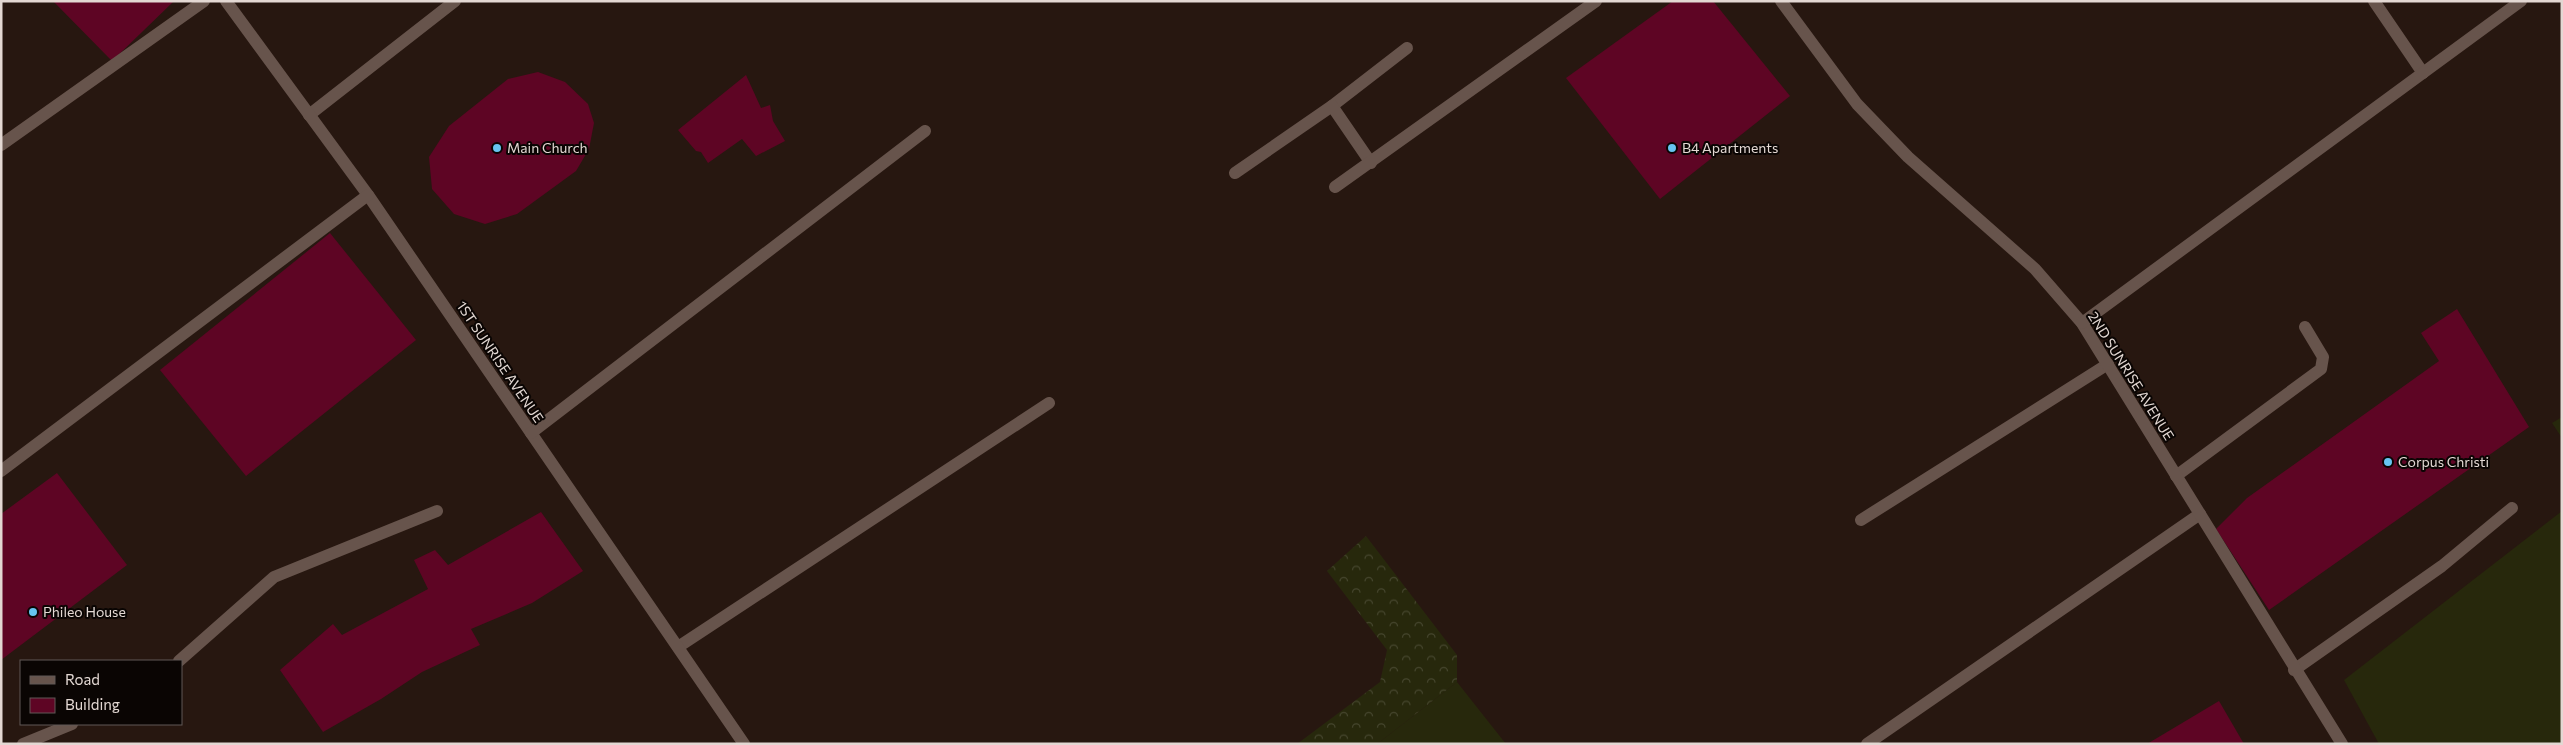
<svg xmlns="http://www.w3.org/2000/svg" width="2563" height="745" font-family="Commissioner,sans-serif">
<defs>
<pattern id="forest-crowns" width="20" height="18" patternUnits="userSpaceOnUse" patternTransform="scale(1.25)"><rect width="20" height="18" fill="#27280c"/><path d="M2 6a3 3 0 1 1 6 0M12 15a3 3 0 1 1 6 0" fill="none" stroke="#46462e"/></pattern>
</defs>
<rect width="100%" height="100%" fill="#271710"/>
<!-- grass -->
<g fill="#27280c">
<path d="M2562,417V438L2552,423Z"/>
<path d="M2562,511V744H2379L2344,680Z"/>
<path d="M1457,682L1506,744H1377Z"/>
</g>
<!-- forest -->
<path fill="url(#forest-crowns)" d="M1366,536L1457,655V682L1377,744H1297L1380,682L1387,650L1327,571Z"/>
<!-- building -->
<g fill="#5e0524">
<path d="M53,1H172L173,2L112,61Z"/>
<path d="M1673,1H1713L1790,96L1660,199L1566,78Z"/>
<path d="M538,72L565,82L588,104L594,123L589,149L576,171L517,214L485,224L454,214L432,189L429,157L449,126L508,79Z"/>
<path d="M746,75L761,108L770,105L773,121L785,141L756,156L742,139L708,163L701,152L696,151L678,130Z"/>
<path d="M330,233L416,340L246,476L160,370Z"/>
<path d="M2457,309L2529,427L2269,610L2216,529L2247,498L2439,361L2421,333Z"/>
<path d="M57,473L127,565L1,660V514Z"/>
<path d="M541,512L583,571L532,603L471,629L480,645L422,672L381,699L323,732L280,670L333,624L342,635L428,589L414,560L435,550L448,565Z"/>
<path d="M2219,701L2244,744H2147Z"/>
</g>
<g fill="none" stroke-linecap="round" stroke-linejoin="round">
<!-- service -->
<g stroke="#67544c" stroke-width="12">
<path d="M2374,1L2423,73"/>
<path d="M1332,106L1407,48"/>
<path d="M309,115L455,1"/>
<path d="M1,145L204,1"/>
<path d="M1235,173L1332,106L1371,163"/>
<path d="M1335,187L1596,1"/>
<path d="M2176,476L2321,369L2323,357L2305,327"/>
<path d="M1861,520L2108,364"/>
<path d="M678,647L1049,403"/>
<path d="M179,661L274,577L437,511"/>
<path d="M2294,670L2442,566L2512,508"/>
<path d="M23,744L72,724"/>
<path d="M1867,744L2200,514"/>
</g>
<!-- minor -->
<g stroke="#67544c" stroke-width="12">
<path d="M226,1L368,195L744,744"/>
<path d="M1781,1L1857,104L1908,157L2035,269L2082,323L2342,744"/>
<path d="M2082,323L2521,1"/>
<path d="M531,433L925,131"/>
<path d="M1,471L368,195"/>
</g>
</g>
<!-- markers -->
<g fill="#67c4f0" stroke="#0a0503" stroke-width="2">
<circle cx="497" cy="148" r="5"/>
<circle cx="1672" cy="148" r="5"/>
<circle cx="2388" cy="462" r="5"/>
<circle cx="33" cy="612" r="5"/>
</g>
<g text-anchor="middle" stroke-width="4" stroke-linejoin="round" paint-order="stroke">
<!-- poi labels -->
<g font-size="14" fill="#e3d8d3" stroke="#0a0503" text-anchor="start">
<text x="507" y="153">Main Church</text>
<text x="1682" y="153">B4 Apartments</text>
<text x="2398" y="467">Corpus Christi</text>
<text x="43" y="617">Phileo House</text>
</g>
<!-- street labels -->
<g font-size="14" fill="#e3d8d3" stroke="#0a0503">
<text transform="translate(500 362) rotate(56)" y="5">1ST SUNRISE AVENUE</text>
<text transform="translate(2131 376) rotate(58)" y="5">2ND SUNRISE AVENUE</text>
</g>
</g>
<!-- border -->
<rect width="2563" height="745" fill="none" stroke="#e3d8d3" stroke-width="5"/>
<!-- legend -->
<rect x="20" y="660" width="162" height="65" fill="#0a0503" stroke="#615956"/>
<rect x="30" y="676" width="25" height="8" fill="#67544c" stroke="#615956"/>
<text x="65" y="685" font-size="15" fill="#e3d8d3">Road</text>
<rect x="30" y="698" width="25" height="15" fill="#5e0524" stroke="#615956"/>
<text x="65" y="710" font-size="15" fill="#e3d8d3">Building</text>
</svg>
